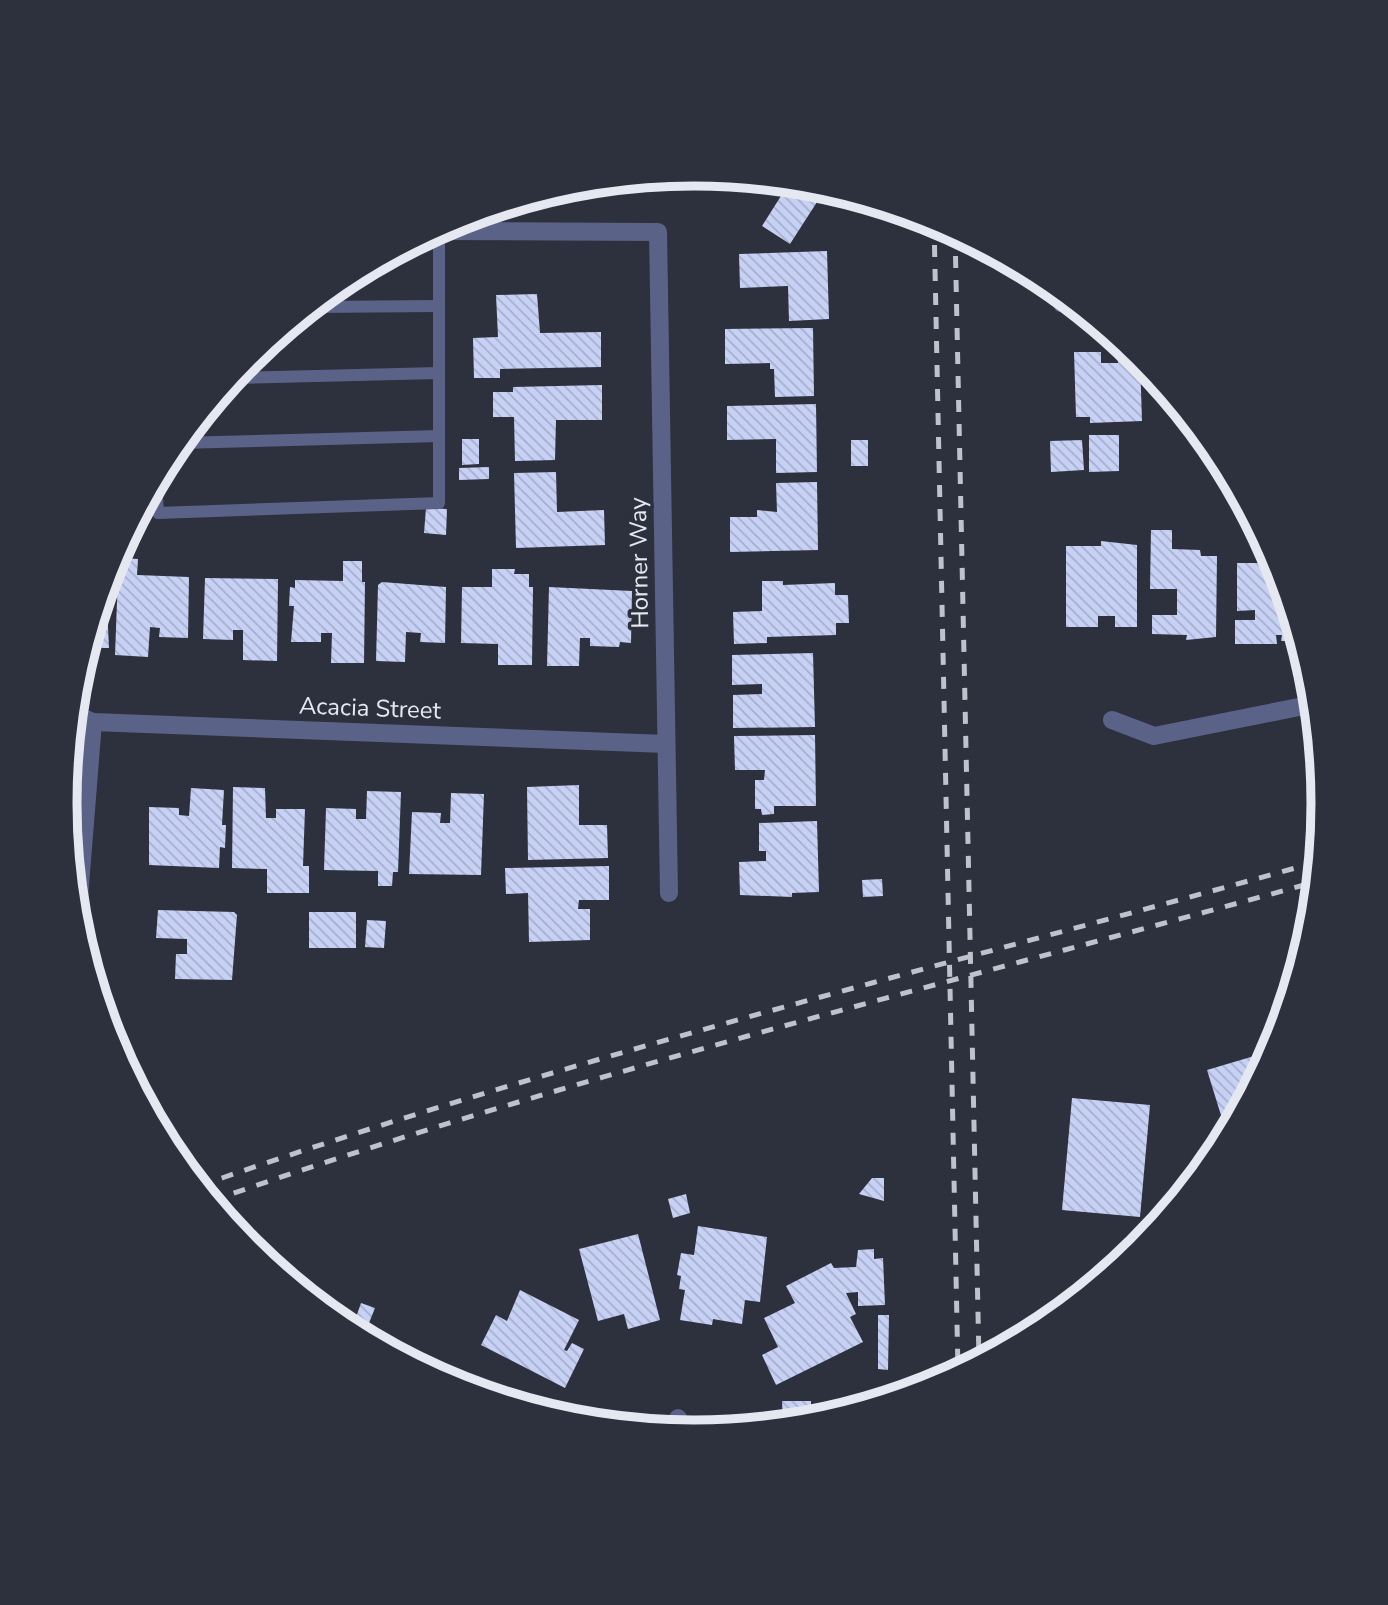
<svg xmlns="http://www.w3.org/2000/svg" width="1388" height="1605" font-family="'Nunito Sans',sans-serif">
<defs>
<pattern id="building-back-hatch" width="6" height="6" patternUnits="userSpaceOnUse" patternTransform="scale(1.75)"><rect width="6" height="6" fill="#c7d1f5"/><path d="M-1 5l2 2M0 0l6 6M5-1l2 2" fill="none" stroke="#a6aeca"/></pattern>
</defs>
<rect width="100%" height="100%" fill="#2d303d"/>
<!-- building -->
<g fill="url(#building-back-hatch)">
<path d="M775,181L826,188L790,244L762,226L786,188Z"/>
<path d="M827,251L829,319L789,321L788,286L740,288L739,254Z"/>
<path d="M537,294L540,333L601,332V367L500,369V378H474L473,338L498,337L496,295Z"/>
<path d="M813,328L814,396L775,397L774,369H770V363L725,364V329Z"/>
<path d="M1117,339L1140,359L1142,421L1090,423V417H1076L1074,352H1101V363H1118Z"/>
<path d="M602,385V420H556L555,460L515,461L514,417H493V392H513V387Z"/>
<path d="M816,404L817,472L776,473V439L727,440V406Z"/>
<path d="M1089,435H1119V471L1089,472Z"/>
<path d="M462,439H479V464L462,465Z"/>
<rect x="851" y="440" width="17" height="26"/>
<path d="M1082,440L1084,470L1051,472L1050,441Z"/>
<path d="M489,467V479L459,480V468Z"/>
<path d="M556,472L557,512L604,510L605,545L516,548L514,473Z"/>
<path d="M817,482L818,550L730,552V517H757V510L777,512L776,483Z"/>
<path d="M426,508L447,509L446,535L424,533Z"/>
<path d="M1151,530H1172V549L1200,550L1201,556H1217L1216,637L1186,640L1187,635L1152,634V615H1177V589H1150Z"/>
<path d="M1101,541L1137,545V627H1115V616H1098V627H1066V546H1101Z"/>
<path d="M123,558L138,559L137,575L189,577L188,638L159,637L160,628L150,627L148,657L115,655L118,575H122Z"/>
<path d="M343,561H362V582H365L364,663H331L332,633H321V642H291L294,606H289L290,587L295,588V580L343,581Z"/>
<path d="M1237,563H1276L1299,641H1281L1282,635H1276L1277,644H1235V620H1255V610L1237,611Z"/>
<path d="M492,569H515L514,574H529V587H533L532,665H498V644L461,643L462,587H492Z"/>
<path d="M205,578L278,579L277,661L243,660V630H233V640L203,639Z"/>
<path d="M762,581H783V585L835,583V595H848L849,623H836V635L767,637V643L734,644L733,612L762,611Z"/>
<path d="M382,582L446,587L445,643L420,642L421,633L406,632L405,662L376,661L378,585Z"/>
<path d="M106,585L109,648H87Z"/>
<path d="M549,587L632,591L631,643L620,642L619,647L590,646V638H580L579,666H547Z"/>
<path d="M813,653L815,727L733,728V695L762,694V684L732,685V655Z"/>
<path d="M815,735L816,806H774V814L762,815L761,809H755V780H764L765,770H735L734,736Z"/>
<path d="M579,785V825H607L608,858L528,860L527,787Z"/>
<path d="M233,787L265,788L266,818H276V809H305L303,866H309V893H267V869L232,868Z"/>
<path d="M191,788L224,790L222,825H226L225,848L220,847L219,868L149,865V807L179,808V815L189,816Z"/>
<path d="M367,791L401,792L398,872H393L392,886H378V871L324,870L326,808L356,809V819H366Z"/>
<path d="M451,793L484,794L481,875L409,874L412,812L441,813L440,823H450Z"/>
<path d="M817,821L819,892L792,893V897L740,895L739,862L766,861V851H759V823Z"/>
<path d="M609,866V900H579L578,909H590V940L529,942L528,893L506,894L505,868Z"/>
<path d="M882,879L883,896L863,897L862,880Z"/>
<path d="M158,910L234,912L237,915L232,980L175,979L176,954H187V939L156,938Z"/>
<rect x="309" y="912" width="47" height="36"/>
<path d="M367,920L386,921L384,948L365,947Z"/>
<path d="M1271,1051L1233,1122L1224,1125L1207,1070Z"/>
<path d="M1072,1098L1150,1105L1140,1217L1062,1210Z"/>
<path d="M872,1178H884V1201L859,1194Z"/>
<path d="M686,1194L690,1213L673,1218L668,1199Z"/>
<path d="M698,1226L767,1237L760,1302L745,1300L742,1324L713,1319L712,1325L680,1320L685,1290L679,1289L681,1276L677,1275L681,1253L694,1255Z"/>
<path d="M638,1234L660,1320L628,1329L624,1314L598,1321L579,1249Z"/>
<path d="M874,1249V1259L883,1258L885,1305L858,1306V1292L846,1293L856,1314L850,1317L863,1342L776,1385L762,1355L778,1347L764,1318L795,1303L786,1286L831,1263L834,1268L856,1267L858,1250Z"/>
<path d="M520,1290L579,1320L564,1350L567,1351L572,1343L584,1349L565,1388L481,1345L496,1315L507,1321Z"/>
<path d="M361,1303L375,1308L367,1328L354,1323Z"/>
<path d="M878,1315H889L888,1370L878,1369Z"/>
<path d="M782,1401H811V1406L846,1405V1411L816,1420L783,1422Z"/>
<path d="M532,1407L570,1408L569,1419L532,1408Z"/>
</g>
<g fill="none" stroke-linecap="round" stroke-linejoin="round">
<!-- service -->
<g stroke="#5a6387" stroke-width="12">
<path d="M1060,292V306"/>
<path d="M311,307L439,306"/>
<path d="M233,378L439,373"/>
<path d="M179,443L439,436"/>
<path d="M156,481L158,513L439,503V231"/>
</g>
<!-- minor -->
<g stroke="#5a6387" stroke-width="18">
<path d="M436,231L658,232L669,893"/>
<path d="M74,714L93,722L666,744"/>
<path d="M1112,720L1154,736L1314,704"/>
<path d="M77,923L93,722"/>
<path d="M678,1418V1430"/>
</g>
<!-- rail -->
<g stroke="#bfc1cb" stroke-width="5" stroke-dasharray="12 12" stroke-linecap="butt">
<path d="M934,221L958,1371"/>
<path d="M955,232L979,1360"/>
<path d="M199,1186C565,1058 944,966 1317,862"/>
<path d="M211,1201C573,1075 946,984 1315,882"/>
</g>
</g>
<g text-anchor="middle" stroke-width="7" stroke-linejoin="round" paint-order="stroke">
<!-- street labels -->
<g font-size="24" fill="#e6e8f1" stroke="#2d303d">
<text transform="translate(639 563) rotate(-91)" y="8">Horner Way</text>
<text transform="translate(370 708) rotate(2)" y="8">Acacia Street</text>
</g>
</g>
<!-- crop -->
<path d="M0 0H1388V1605H0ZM77 803a617 617 0 1 1 1234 0a617 617 0 1 1-1234 0Z" fill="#2d303d" fill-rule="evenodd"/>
<path fill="none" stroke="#e6e8f1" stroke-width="9" d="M77 803a617 617 0 1 1 1234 0a617 617 0 1 1-1234 0Z"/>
</svg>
